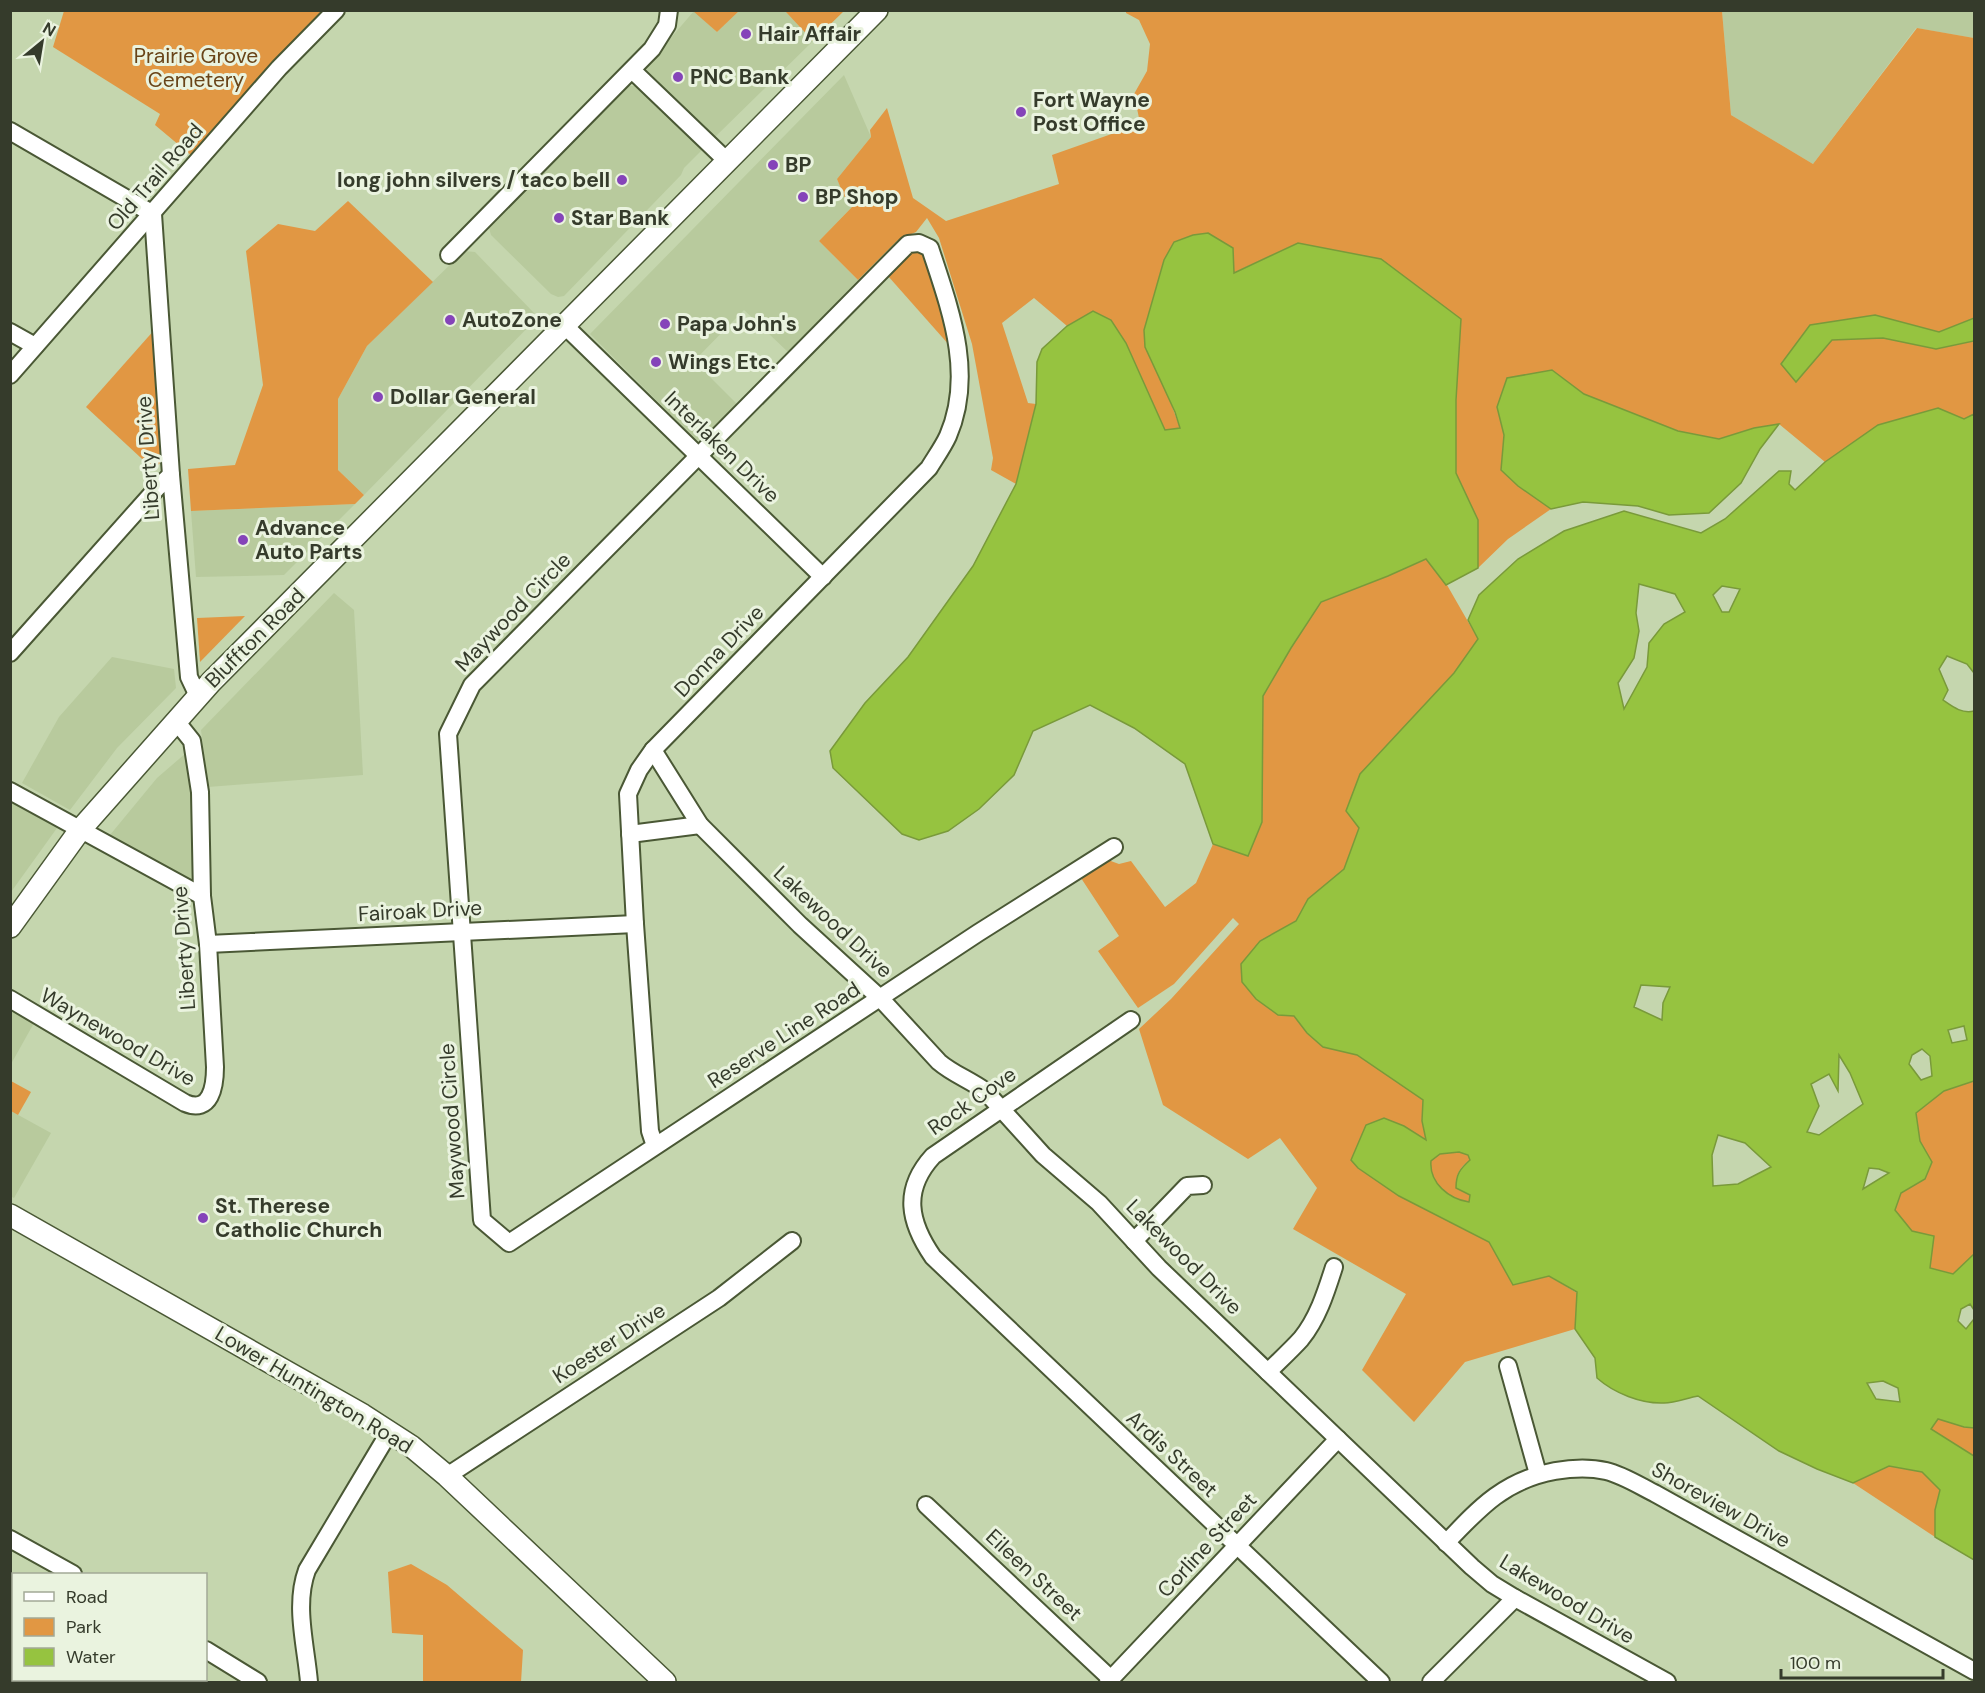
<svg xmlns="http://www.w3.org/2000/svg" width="1985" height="1693" font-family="'DM Sans',sans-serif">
<rect width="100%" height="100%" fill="#c5d6ae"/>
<!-- built -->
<g fill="#b8ca9d">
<path d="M694,11L717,32L739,11H785L813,41L714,138L645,68Z"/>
<path d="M1722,11H1974V38L1916,28L1813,164L1731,115Z"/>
<path d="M844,75L871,137L837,179L844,195L853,206L819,241L858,280L788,352L744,310L694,361L737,404L703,439L696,440L590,334Z"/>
<path d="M627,86H636L702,150L684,168L681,175L564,296L558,297L551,294L491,235L489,228L491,221Z"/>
<path d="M464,251L475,252L534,313L536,319L364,495L338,470V399L367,346Z"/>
<path d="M355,504L284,575L196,577L191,511Z"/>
<path d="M334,593L354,610L363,775L208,787L201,730Z"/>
<path d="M112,657L174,669L176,688L117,748L70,810L22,783L59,717Z"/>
<path d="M186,753L199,879L191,883L110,835L157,778Z"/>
<path d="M11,802L57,828L11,892Z"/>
<path d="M11,1010L34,1023L11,1064Z"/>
<path d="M11,1111L51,1133L14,1198L10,1196Z"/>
</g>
<!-- green -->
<g fill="#e19743">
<path d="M64,11H326L192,156L155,125L160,114L53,47Z"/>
<path d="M693,11H739L717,32Z"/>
<path d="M785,11H844L813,41Z"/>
<path d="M1126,11H1722L1731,115L1813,164L1917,28L1974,38V318L1939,332L1875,315L1810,325L1796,382L1832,340L1883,338L1936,349L1974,341V414L1964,419L1938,408L1879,425L1825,462L1779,424L1754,428L1719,439L1678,431L1584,394L1552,370L1497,407L1504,435L1501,470L1518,486L1551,509L1508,539L1478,568V520L1456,473V400L1298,243L1233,273V248L1208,233L1193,235L1174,242L1164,260L1144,330L1180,428L1165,430L1126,343L1111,320L1093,311L1067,326L1034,298L1002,323L1028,403L1036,404L1016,484L991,470L993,458L972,344L939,238L927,218L916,232L898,240L858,280L819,241L853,206L844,196L837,179L871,137L870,130L887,108L913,198L946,221L1059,184L1052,155L1137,125L1139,118L1134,94L1147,71L1150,44L1139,20L1126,13Z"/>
<path d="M348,201L433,282L367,346L338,399V470L364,495L355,504L191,511L188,469L235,465L263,385L246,251L278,224L315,231Z"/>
<path d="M918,251L925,255L950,340V346L888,276L911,252Z"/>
<path d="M156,328L164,458L154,470L86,407Z"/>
<path d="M1427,559L1447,585L1478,639L1454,673L1359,828L1344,869L1308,899L1296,921L1260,941L1256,999L1278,1015L1294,1016L1307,1033L1323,1047L1357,1054L1423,1100L1422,1121L1426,1140L1404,1126L1358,1168L1399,1196L1489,1242L1513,1285L1549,1276L1577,1293L1575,1329L1465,1362L1414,1422L1362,1370L1406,1294L1293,1229L1317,1188L1280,1138L1248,1159L1163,1105L1139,1029L1171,999L1239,924L1233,918L1174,984L1138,1008L1098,951L1119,936L1081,878L1108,860L1119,864L1131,861L1165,907L1196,883L1213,844L1248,856L1262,822L1263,696L1291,648L1321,602L1388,576Z"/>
<path d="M245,616L200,662L197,618Z"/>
<path d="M11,1081L31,1092L18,1115L11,1111Z"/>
<path d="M1974,1081V1254L1953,1274L1930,1268L1912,1231L1894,1210L1901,1193L1925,1179L1932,1162L1920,1141L1916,1113L1944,1091Z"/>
<path d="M1460,1152L1468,1155L1470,1160C1459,1168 1456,1174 1456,1188L1471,1195L1470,1202C1449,1199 1429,1183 1430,1161L1440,1154Z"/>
<path d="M1938,1418L1964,1427L1974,1428V1456L1931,1429Z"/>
<path d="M1889,1466L1922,1472L1940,1490L1935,1510V1537L1853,1483Z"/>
<path d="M411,1564L447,1585L523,1650L521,1682H423V1635L392,1633L388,1572Z"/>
</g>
<!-- water -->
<g fill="#96c340" stroke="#799a3a" stroke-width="1.5" fill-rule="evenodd">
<path d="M1208,233L1233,248L1234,273L1298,243L1381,259L1461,319L1456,400V473L1478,520V568L1446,585L1426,559L1388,576L1321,602L1291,648L1263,696L1262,822L1248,856L1213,844L1185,764L1134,728L1090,705L1033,731L1014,775L979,809L948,831L919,840L902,834L833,768L830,751L865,703L908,657L973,566L1016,484L1036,404L1037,362L1042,349L1067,326L1093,311L1111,320L1126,343L1165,430L1180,428L1175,412L1145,347L1144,330L1164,260L1174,242L1193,235Z"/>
<path d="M1875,315L1939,332L1974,318V341L1936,349L1883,338L1832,340L1796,382L1781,364L1810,325Z"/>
<path d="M1552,370L1584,394L1678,431L1719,439L1754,428L1779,424L1760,449L1741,483L1709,513L1669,515L1638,506L1583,502L1551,509L1518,486L1501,470L1504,435L1497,407L1507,378Z"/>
<path d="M1938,408L1964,419L1974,414V673L1967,664L1947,656L1939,669L1948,690L1943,700C1953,707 1962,714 1974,711V1081L1944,1091L1916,1113L1920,1141L1932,1162L1925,1179L1901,1193L1895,1210L1912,1231L1934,1236L1930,1268L1953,1274L1974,1254V1310L1970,1304L1961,1309L1958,1321L1966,1329L1974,1319V1428L1964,1427L1938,1419L1931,1429L1974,1456V1560L1935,1537V1510L1940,1490L1922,1472L1889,1466L1853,1483L1817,1469L1779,1451L1698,1396C1687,1398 1675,1403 1664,1403C1641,1404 1614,1393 1597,1378L1595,1358L1575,1329L1577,1292L1549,1276L1513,1285L1489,1242L1399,1196L1358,1168L1351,1160L1366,1125L1384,1118L1404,1126L1426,1140L1422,1121L1423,1100L1357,1055L1323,1047L1307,1033L1294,1016L1278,1015L1256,999L1242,982L1241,964L1260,941L1296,921L1308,899L1344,869L1359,828L1346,811L1360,774L1454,673L1478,639L1468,620L1479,595L1518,559L1564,531L1624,511L1701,533L1725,519L1779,471H1791L1789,484L1795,490L1825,462L1878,425ZM1639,584L1675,594L1685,612L1664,624L1649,643L1647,667L1624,709L1618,683L1634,658L1639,631L1636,613ZM1722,586L1740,589L1729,612H1722L1713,595ZM1641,985L1670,987L1663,1003L1662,1020L1634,1007ZM1964,1026L1967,1040L1952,1043L1948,1030ZM1922,1049L1930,1056L1932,1076L1921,1080L1909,1064L1912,1055ZM1839,1055L1850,1073L1863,1104L1819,1135L1807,1132L1819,1106L1811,1084L1829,1074L1838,1091ZM1718,1135L1745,1143L1771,1167L1738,1184L1713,1186L1712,1155ZM1459,1152L1468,1155L1470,1160C1460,1169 1456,1174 1456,1188L1470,1195L1469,1202C1449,1199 1429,1183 1431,1161L1440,1154ZM1869,1168L1879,1169L1889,1173L1863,1189ZM1883,1381L1898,1388L1900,1402L1876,1399L1867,1383Z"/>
</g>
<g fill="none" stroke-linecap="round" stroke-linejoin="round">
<defs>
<g id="minor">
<path d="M632,70L727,161"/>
<path d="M10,131L153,214L171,475L189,677L198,696"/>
<path d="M449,255L652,49L667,25L669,10"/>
<path d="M564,325L823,577"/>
<path d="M10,332L35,346"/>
<path d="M10,375L279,68L336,10"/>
<path d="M10,653L158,487L171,475"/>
<path d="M653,750L700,825L800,925L881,999L939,1062C953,1074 970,1080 985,1091L1043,1155L1099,1203L1159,1268L1472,1567L1492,1584L1515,1598L1667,1682"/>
<path d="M10,791L202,896"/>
<path d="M630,834L700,825"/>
<path d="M208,944L635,924"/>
<path d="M10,999L185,1103C211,1114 215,1086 215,1067L208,944L202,896L200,792L192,741L176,721"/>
<path d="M1131,1020L933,1156C902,1190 909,1222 933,1257L1381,1682"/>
<path d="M655,1146L650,1131L635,924L628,794L639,770L653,750L929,468C935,458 943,447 948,436C975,374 950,309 930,248L919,243L908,244L472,685L448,734L482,1220L509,1243L978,933L1114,847"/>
<path d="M1134,1241L1187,1186L1203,1185"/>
<path d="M1508,1366L1538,1474"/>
<path d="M1268,1372C1279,1361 1291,1350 1301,1339C1318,1318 1326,1292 1334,1267"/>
<path d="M447,1476L719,1298L792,1241"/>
<path d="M926,1505L1111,1679"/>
<path d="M10,1539L73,1574"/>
<path d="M1446,1543C1480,1507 1505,1480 1555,1471C1572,1468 1589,1467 1606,1471C1623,1475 1640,1486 1656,1494L1974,1671"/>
<path d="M206,1650L258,1682"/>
<path d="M309,1682C306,1646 294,1605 307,1570L390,1431"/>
<path d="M1108,1682L1338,1439"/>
<path d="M1431,1682L1515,1598"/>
</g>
<g id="major">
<path d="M10,927L80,830L211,682L877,10"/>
<path d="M10,1215L363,1415L411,1446L447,1476L665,1682"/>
</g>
</defs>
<!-- minor casing -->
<use href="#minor" stroke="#4a5835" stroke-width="20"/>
<!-- major casing -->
<use href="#major" stroke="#4a5835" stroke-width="24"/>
<!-- minor -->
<use href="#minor" stroke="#fff" stroke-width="16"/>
<!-- major -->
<use href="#major" stroke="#fff" stroke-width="21"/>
</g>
<!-- markers -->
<g fill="#8544b9" stroke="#eaf3df" stroke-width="2">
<circle cx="746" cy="34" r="6"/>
<circle cx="678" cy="77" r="6"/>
<circle cx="1021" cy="112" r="6"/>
<circle cx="773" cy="165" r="6"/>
<circle cx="622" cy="180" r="6"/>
<circle cx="803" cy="197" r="6"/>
<circle cx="559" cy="218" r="6"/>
<circle cx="450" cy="320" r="6"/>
<circle cx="665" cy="324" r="6"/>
<circle cx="656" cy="362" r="6"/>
<circle cx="378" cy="397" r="6"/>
<circle cx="243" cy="540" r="6"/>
<circle cx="203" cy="1218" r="6"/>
</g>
<g text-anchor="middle" stroke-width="6" stroke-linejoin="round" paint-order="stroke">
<!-- poi labels -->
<g font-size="21" font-weight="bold" fill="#353b2b" stroke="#eaf3df" text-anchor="start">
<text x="758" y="41">Hair Affair</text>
<text x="690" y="84">PNC Bank</text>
<text x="1033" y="107">Fort Wayne<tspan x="1033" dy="24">Post Office</tspan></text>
<text x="785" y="172">BP</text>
<text x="610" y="187" text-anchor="end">long john silvers / taco bell</text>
<text x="815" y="204">BP Shop</text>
<text x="571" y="225">Star Bank</text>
<text x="462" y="327">AutoZone</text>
<text x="677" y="331">Papa John's</text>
<text x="668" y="369">Wings Etc.</text>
<text x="390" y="404">Dollar General</text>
<text x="255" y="535">Advance<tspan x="255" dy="24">Auto Parts</tspan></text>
<text x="215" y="1213">St. Therese<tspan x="215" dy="24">Catholic Church</tspan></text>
</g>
<!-- park labels -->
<g font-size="21" fill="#694418" stroke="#eaf3df">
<text x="196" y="63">Prairie Grove<tspan x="196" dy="24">Cemetery</tspan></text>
</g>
<!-- street labels -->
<g font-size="21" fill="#353b2b" stroke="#eaf3df">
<text transform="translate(155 177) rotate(-49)" y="7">Old Trail Road</text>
<text transform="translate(722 447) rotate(44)" y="7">Interlaken Drive</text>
<text transform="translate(148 458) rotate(-94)" y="7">Liberty Drive</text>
<text transform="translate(513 612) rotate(-46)" y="7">Maywood Circle</text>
<text transform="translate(255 638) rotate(-45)" y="7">Bluffton Road</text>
<text transform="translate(719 651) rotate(-46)" y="7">Donna Drive</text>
<text transform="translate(420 911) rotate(-3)" y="7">Fairoak Drive</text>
<text transform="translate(833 922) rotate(43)" y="7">Lakewood Drive</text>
<text transform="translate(184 948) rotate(-94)" y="7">Liberty Drive</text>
<text transform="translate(784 1035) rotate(-33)" y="7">Reserve Line Road</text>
<text transform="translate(118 1037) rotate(30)" y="7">Waynewood Drive</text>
<text transform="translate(972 1101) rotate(-35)" y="7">Rock Cove</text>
<text transform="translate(452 1121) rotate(-94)" y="7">Maywood Circle</text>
<text transform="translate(1184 1257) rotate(45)" y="7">Lakewood Drive</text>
<text transform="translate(609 1343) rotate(-33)" y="7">Koester Drive</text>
<text transform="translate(314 1390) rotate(31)" y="7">Lower Huntington Road</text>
<text transform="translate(1172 1454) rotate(43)" y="7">Ardis Street</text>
<text transform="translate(1721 1505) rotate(29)" y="7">Shoreview Drive</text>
<text transform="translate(1207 1545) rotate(-47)" y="7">Corline Street</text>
<text transform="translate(1034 1575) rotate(43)" y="7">Eileen Street</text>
<text transform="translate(1567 1599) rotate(31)" y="7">Lakewood Drive</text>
</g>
</g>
<!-- border -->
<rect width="1985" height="1693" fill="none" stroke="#353b2b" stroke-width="24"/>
<!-- legend -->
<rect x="12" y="1573" width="195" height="108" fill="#eaf3df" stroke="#a2a997" stroke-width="1.5"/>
<rect x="24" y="1592" width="30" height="9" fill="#ffffff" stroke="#a2a997" stroke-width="1.5"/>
<text x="66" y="1603" font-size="18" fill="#353b2b">Road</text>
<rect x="24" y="1618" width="30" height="18" fill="#e19743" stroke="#a2a997" stroke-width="1.5"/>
<text x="66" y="1633" font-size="18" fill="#353b2b">Park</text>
<rect x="24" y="1648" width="30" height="18" fill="#96c340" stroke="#a2a997" stroke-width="1.5"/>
<text x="66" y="1663" font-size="18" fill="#353b2b">Water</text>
<!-- north arrow -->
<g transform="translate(42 42) rotate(30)" stroke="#eaf3df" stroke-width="4.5" paint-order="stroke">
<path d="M0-4.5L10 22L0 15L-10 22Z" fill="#353b2b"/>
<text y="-9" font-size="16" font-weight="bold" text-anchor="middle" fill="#353b2b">N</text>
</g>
<!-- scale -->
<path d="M1781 1669v9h162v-9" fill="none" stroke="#353b2b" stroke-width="3"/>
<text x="1790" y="1669" font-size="18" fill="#353b2b" stroke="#eaf3df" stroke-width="4.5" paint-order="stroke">100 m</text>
</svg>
